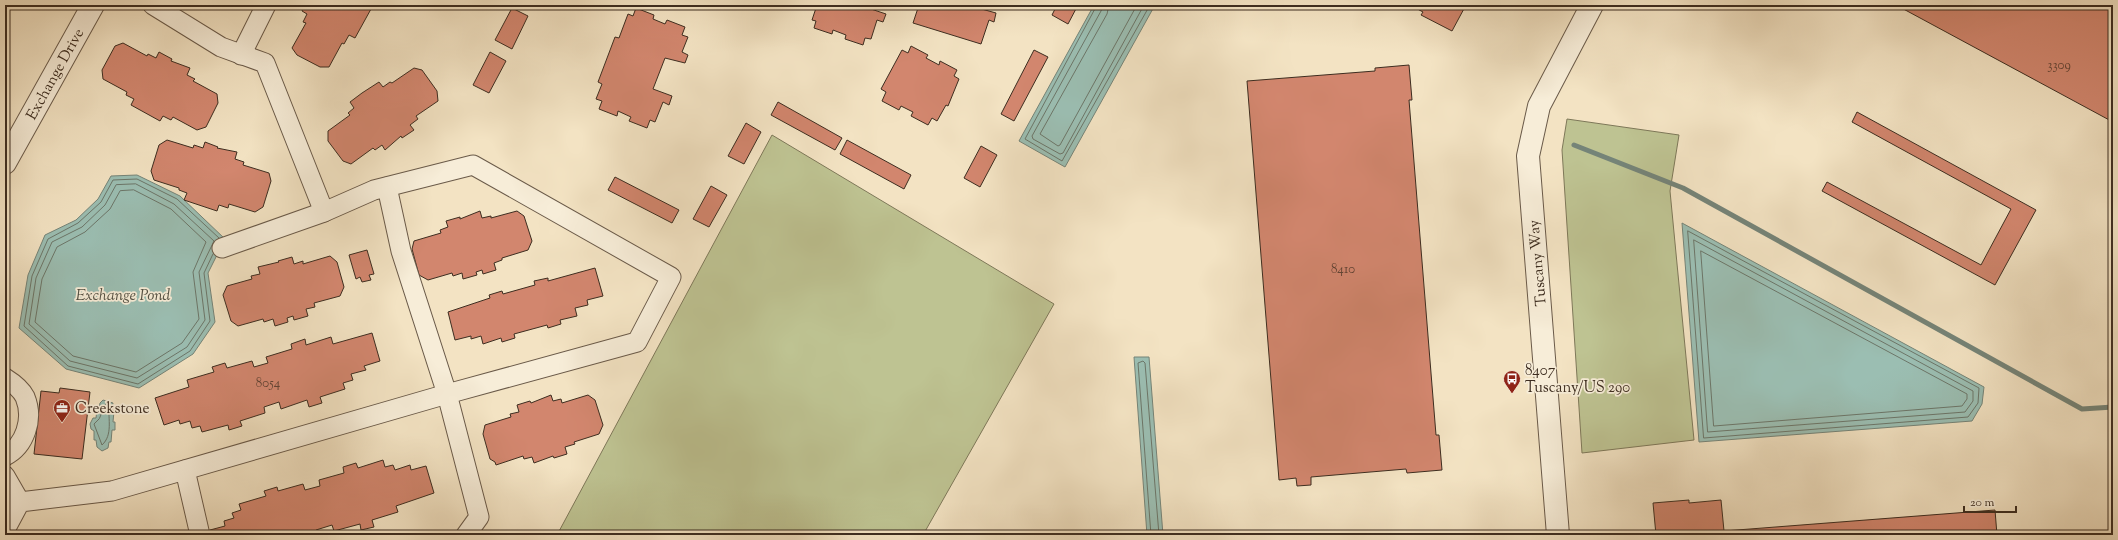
<svg xmlns="http://www.w3.org/2000/svg" width="2118" height="540" font-family="'Sorts Mill Goudy',serif">
<rect width="100%" height="100%" fill="#f3e3c3"/>
<filter id="stains"><feTurbulence type="fractalNoise" baseFrequency=".005" numOctaves="4"/><feColorMatrix values="0 0 0 0 .2 0 0 0 0 .09 0 0 0 0 .02 0 0 0 .5 -.17"/></filter>
<radialGradient id="worn" r=".72"><stop offset=".6" stop-color="#630" stop-opacity="0"/><stop offset="1" stop-color="#630" stop-opacity=".3"/></radialGradient>
<!-- green -->
<g fill="#bec392" stroke="#7e7859">
<path d="M1567,119L1679,135L1670,191L1694,440L1582,453L1562,150Z"/>
<path d="M772,135L1054,304L923,535H557Z"/>
</g>
<!-- water -->
<g fill="#9bbeb2" stroke="#758478">
<path d="M1094,5H1155L1065,167L1019,141Z"/>
<path d="M137,175L180,196L225,239L208,273L215,322L193,354L139,388L66,369L19,328L28,275L45,235L76,220L98,199L111,176Z"/>
<path d="M1682,223L1984,387L1982,404L1972,421L1699,442Z"/>
<path d="M1134,357H1149L1163,535H1147Z"/>
<path d="M103,400L113,403L112,410L114,411L113,422H115V430H112L111,442H109L108,448L102,451L97,447L96,440H94V431L91,429L90,424L93,418H96L97,409H99L100,403Z"/>
</g>
<g fill="none" stroke-linecap="round" stroke-linejoin="round">
<!-- shore -->
<g stroke="#6c7669" stroke-width="1">
<path d="M1097,5L1025,139L1062,161L1150,5"/>
<path d="M1103,5L1101,11L1032,136L1033,139L1060,154L1063,153L1144,5"/>
<path d="M1109,5L1107,14L1040,134L1058,146L1060,145L1137,5"/>
<path d="M136,184L174,204L214,241L199,272L205,320L187,347L137,378L70,361L29,324L36,278L52,242L82,227L105,205L116,185Z"/>
<path d="M134,190L171,209L206,242L193,272L199,319L182,343L136,372L73,356L35,322L42,279L57,247L85,232L110,209L120,191Z"/>
<path d="M1688,231L1979,388L1978,403L1968,417L1704,438Z"/>
<path d="M1694,240L1973,391V401L1965,412L1708,432Z"/>
<path d="M1701,251L1967,394V399L1962,406L1714,426Z"/>
<path d="M213,254L204,273L210,321L190,351L138,384L68,366L24,326L32,276L48,239L78,223L101,202L113,180L137,179L177,199L219,238"/>
<path d="M106,404L109,406C108,419 113,435 102,445L94,424L99,419Z"/>
<path d="M1151,535L1138,363L1143,361L1145,363L1159,535"/>
</g>
<!-- stream -->
<path stroke="#758478" stroke-width="5" d="M1574,145L1683,188L2082,409L2113,407"/>
</g>
<!-- building -->
<g fill="#d2866e" stroke="#3d2d20">
<path d="M304,5H365L371,9L355,38L349,35L344,44L342,43L329,67H320L297,55L292,48L306,23L303,22L307,14L302,11Z"/>
<path d="M817,5H869L868,8L886,14L883,22L877,20L871,39L865,38L863,45L845,39L846,35L833,30L832,34L814,28L816,21L812,20Z"/>
<path d="M919,5H979L978,8L996,13L994,22L989,20L981,44L913,23Z"/>
<path d="M1057,5H1078L1068,24L1052,15Z"/>
<path d="M1410,5H1466L1452,31L1421,15L1423,12Z"/>
<path d="M1896,5H2113V122Z"/>
<path d="M512,8L528,16L512,49L495,40Z"/>
<path d="M636,8L654,15L653,19L665,24L667,20L685,27L682,35L688,37L682,52L688,55L685,63L665,58L653,89L672,96L669,105L663,102L655,122L650,120L647,128L629,121L631,117L618,111L617,116L599,109L602,101L596,99L602,84L598,82L615,37L619,38L628,14L633,16Z"/>
<path d="M123,43L147,56L148,54L156,58L159,52L172,59L171,61L190,68L187,75L195,79L193,81L217,94L218,103L206,127L197,130L173,117L171,120L163,116L160,121L131,105L134,99L126,95L127,92L103,79L102,70L115,46Z"/>
<path d="M911,46L928,55L926,58L939,65L940,61L957,70L954,76L959,79L948,106L946,105L937,121L932,118L928,125L911,116L913,112L901,106L899,110L882,101L886,92L881,89L902,50L908,53Z"/>
<path d="M1034,50L1048,57L1014,121L1001,114Z"/>
<path d="M490,52L506,61L489,93L473,85Z"/>
<path d="M1409,65L1412,100H1409L1436,435H1439L1442,470L1407,473L1406,469L1311,477V485L1297,486L1296,478L1279,480L1247,81L1375,71V68Z"/>
<path d="M414,68L422,70L437,91L438,101L416,116L418,119L410,125L414,130L402,138L401,136L385,150L382,145L375,150L373,148L351,164L343,161L328,141V131L350,115L348,113L354,108L350,102L362,93L379,82L383,87L390,82L392,83Z"/>
<path d="M778,102L842,138L835,150L771,115Z"/>
<path d="M1857,112L2036,210L1995,285L1822,191L1827,182L1981,265L2011,209L1852,122Z"/>
<path d="M746,123L761,132L744,164L728,156Z"/>
<path d="M167,140L193,148L194,145L203,148L205,142L218,147L217,148L237,152L235,159L244,162L243,165L269,173L271,181L263,207L255,212L229,204L228,208L219,205L217,211L184,200L187,193L179,190V188L154,180L151,171L159,145Z"/>
<path d="M847,140L911,175L904,189L840,154Z"/>
<path d="M981,146L997,155L980,187L964,178Z"/>
<path d="M615,177L679,210L672,223L608,190Z"/>
<path d="M711,186L727,195L709,227L693,219Z"/>
<path d="M480,211L482,218L491,216V218L517,211L524,216L532,241L528,250L502,258V260L494,263L496,270L483,274L482,270L476,272L477,275L463,279L462,273L453,276L452,273L428,280L419,275L412,249L414,241L441,233L440,230L448,227L446,221L460,217V219Z"/>
<path d="M367,250L374,274L369,275L371,280L362,282L360,277L356,279L349,255Z"/>
<path d="M330,256L337,262L344,287L340,296L314,303L315,307L306,309L308,316L294,320L293,316L287,318L288,322L275,326L273,319L264,322L263,319L238,326L231,321L223,295L227,286L252,279L251,276L260,274L258,267L279,262L278,261L292,257L294,264L303,261V264Z"/>
<path d="M595,268L603,296L587,300L588,305L575,308L577,316L560,320L561,324L548,328L547,325L514,334L515,338L502,342L501,338L483,344L481,336L471,339V336L455,340L448,312L490,298L489,295L502,291L503,294L535,285L534,281L548,278V281Z"/>
<path d="M372,333L380,361L364,366L366,370L351,374L353,380L343,383L345,389L320,397L322,403L309,407L307,400L281,409L279,402L264,407L265,413L240,421L242,426L229,430L228,425L202,432L200,426L192,428L190,421L180,424L179,420L164,425L155,398L189,387L187,380L214,372L212,367L225,363L227,368L252,361L254,367L268,363L266,357L292,349L291,344L305,339L306,345L331,337L333,344Z"/>
<path d="M60,388L90,392L82,459L34,454L41,391L59,393Z"/>
<path d="M551,395L553,401L561,399L562,403L588,395L595,400L603,425L599,434L574,442L575,444L565,447L567,454L554,458L553,456L534,463L532,457L524,459L523,456L496,465L495,462L490,459L483,434L485,425L511,417L510,414L519,412L517,405L530,401L531,403Z"/>
<path d="M383,460L385,467L393,465L395,470L410,465L411,470L426,466L434,493L396,506L398,512L372,520L374,527L361,530L360,524L334,531L332,525L316,530L317,535H212L210,530L225,526L224,521L234,518L232,513L241,510L239,504L266,496L264,491L277,487L278,491L303,484L305,490L320,486L319,480L344,473L343,467L356,463L358,468Z"/>
<path d="M1689,500V503L1721,500L1724,531L1995,510L1997,535H1656L1653,503Z"/>
</g>
<g fill="none" stroke-linecap="round" stroke-linejoin="round">
<defs>
<g id="minor">
<path d="M241,55L266,5"/>
<path d="M387,187L401,251L447,394L479,517L466,535"/>
<path d="M222,248L324,212"/>
<path d="M5,378C13,383 21,389 25,397C34,419 25,446 5,456"/>
<path d="M185,470L200,535"/>
<path d="M5,476L20,502"/>
<path d="M5,530L20,502L112,491L447,394L637,342L671,277L473,165L374,190L324,212L265,63L221,47L153,5"/>
</g>
<g id="tertiary">
<path id="s1" d="M5,163L93,5"/>
<path d="M1558,535L1528,156L1539,106L1592,5"/>
</g>
</defs>
<!-- minor casing -->
<use href="#minor" stroke="#6a5a49" stroke-width="21"/>
<!-- tertiary casing -->
<use href="#tertiary" stroke="#6a5a49" stroke-width="24"/>
<!-- minor -->
<use href="#minor" stroke="#f7edd8" stroke-width="19"/>
<!-- tertiary -->
<use href="#tertiary" stroke="#f7edd8" stroke-width="22"/>
</g>
<!-- icons -->
<defs>
<symbol id="bus-pin" viewBox="-11 -11 22 30"><path d="M0 17L-7.5 6A9.5 9.5 0 1 1 7.5 6Z" fill="#8f2418" stroke="#f7edd8"/><path d="M-5-6H5V4H4V6H2V4H-2V6H-4V4H-5ZM-3.5-4V0h7V-4ZM-3.5 1.2v1.5H-2V1.2ZM2 1.2v1.5H3.5V1.2Z" fill="#fff"/></symbol>
<symbol id="office-pin" viewBox="-11 -11 22 30"><path d="M0 17L-7.5 6A9.5 9.5 0 1 1 7.5 6Z" fill="#8f2418" stroke="#f7edd8"/><path d="M-6-3h4V-5.5h4V-3h4V5H-6ZM-1-4.5V-3h2v-1.5ZM-6 0V1H6V0Z" fill="#fff"/></symbol>
</defs>
<g fill-rule="evenodd">
<use href="#bus-pin" x="1502" y="369" width="20" height="27"/>
<use href="#office-pin" x="52" y="398" width="20" height="27"/>
</g>
<g text-anchor="middle" stroke-width="3.5" stroke-linejoin="round" paint-order="stroke">
<!-- number labels -->
<g font-size="13" fill="#624334">
<text x="2059" y="69">3309</text>
<text x="1343" y="273">8410</text>
<text x="268" y="387">8054</text>
</g>
<!-- street labels -->
<g font-size="15" fill="#3d2d20" stroke="#f7edd8">
<text dy="5" stroke="none"><textPath href="#s1" startOffset="102">Exchange Drive</textPath></text>
<text transform="translate(1537 263) rotate(-95)" y="5">Tuscany Way</text>
</g>
<!-- poi labels -->
<g font-size="15" fill="#3d2d20" stroke="#f7edd8" text-anchor="start">
<text x="1525" y="375">8407<tspan x="1525" dy="17">Tuscany/US 290</tspan></text>
<text x="75" y="413">Creekstone</text>
</g>
<!-- water labels -->
<g font-size="16" font-style="italic" fill="#545144" stroke="#f7edd8">
<text x="123" y="300">Exchange Pond</text>
</g>
</g>
<!-- margin -->
<rect width="2118" height="540" fill="none" stroke="#f3e3c3" stroke-width="20"/>
<rect x="6" y="6" width="2106" height="528" fill="none" stroke="#3d2d20" stroke-width="2"/>
<rect x="10" y="10" width="2098" height="520" fill="none" stroke="#3d2d20"/>
<!-- scale -->
<path d="M1964 506v6h52v-6" fill="none" stroke="#3d2d20" stroke-width="2"/>
<text x="1970" y="506" font-size="12" fill="#3d2d20" stroke="#f7edd8" stroke-width="3" paint-order="stroke">20 m</text>
<rect width="100%" height="100%" filter="url(#stains)"/>
<rect width="100%" height="100%" fill="url(#worn)"/>
</svg>
